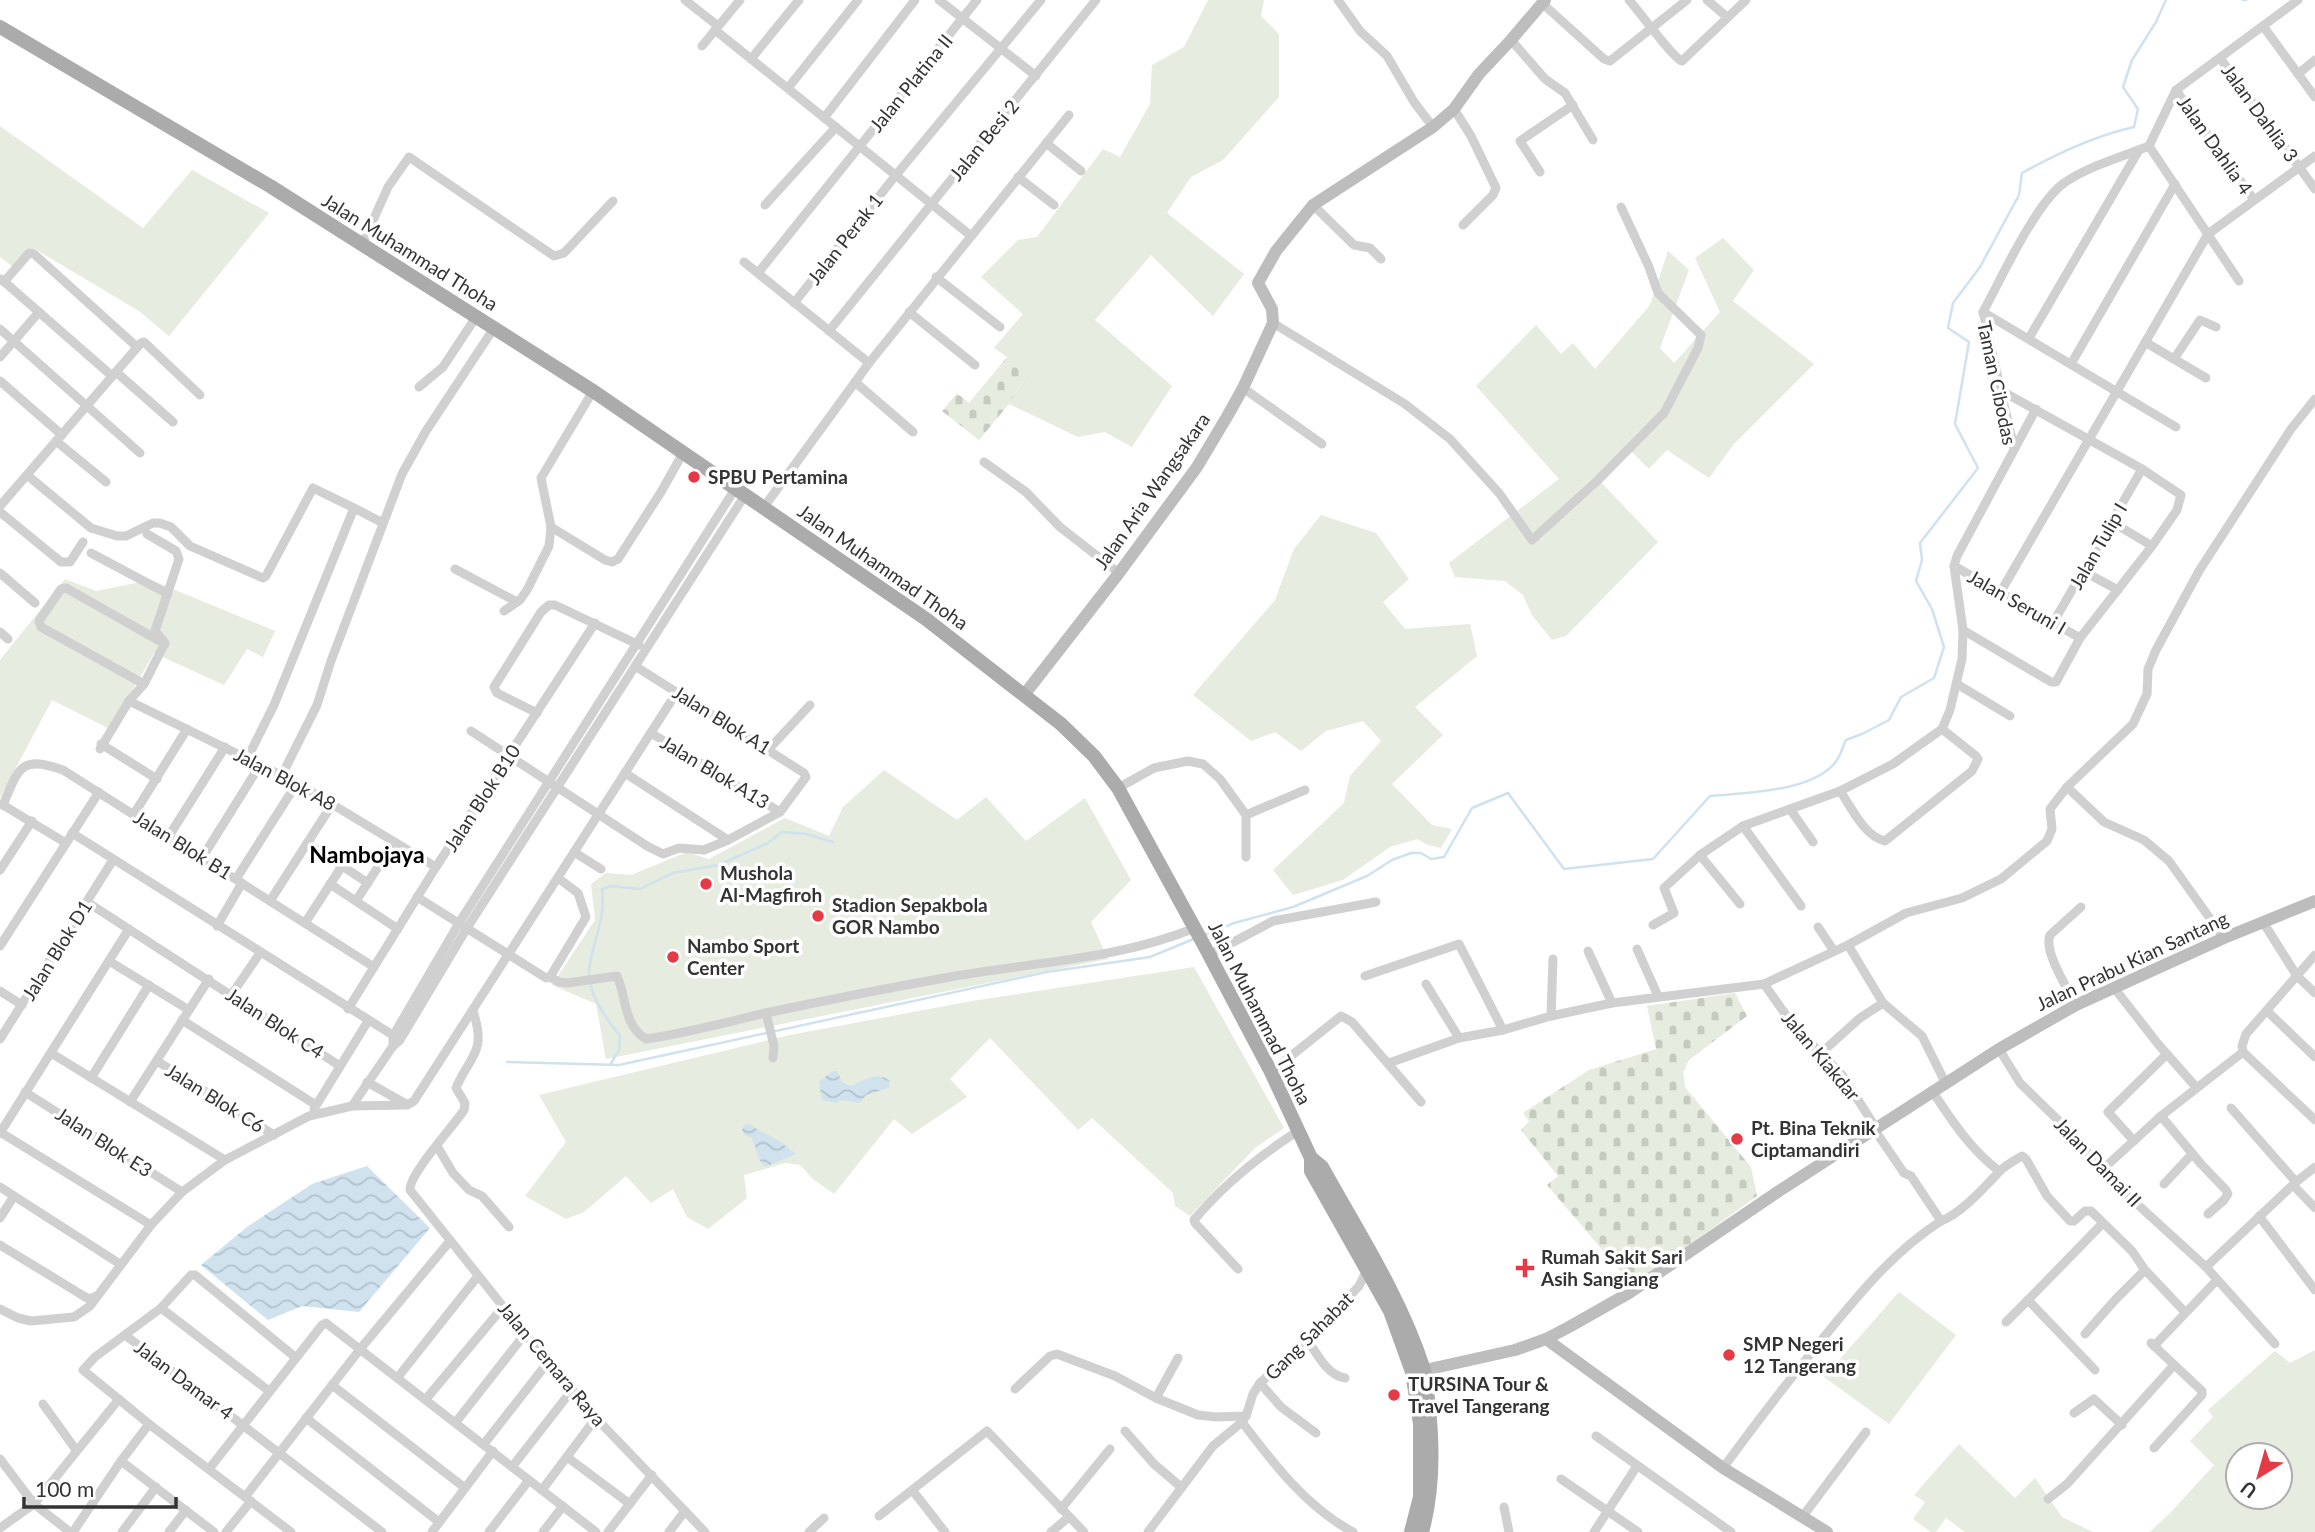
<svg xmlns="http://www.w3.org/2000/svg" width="2315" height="1532" font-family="Lato,sans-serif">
<defs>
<pattern id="cemetery-stones" width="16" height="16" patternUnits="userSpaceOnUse" patternTransform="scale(1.75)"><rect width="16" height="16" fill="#e6ecdf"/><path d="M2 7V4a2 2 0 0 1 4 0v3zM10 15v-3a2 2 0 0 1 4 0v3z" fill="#c6cbc0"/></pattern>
<pattern id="water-waves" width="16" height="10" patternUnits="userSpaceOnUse" patternTransform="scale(1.75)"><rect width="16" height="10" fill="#cfe2ee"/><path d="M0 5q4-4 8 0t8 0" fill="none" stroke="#b2c2cd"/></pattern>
</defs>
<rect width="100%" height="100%" fill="#fff"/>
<!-- green -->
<g fill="#e6ecdf" fill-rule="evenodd">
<path d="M1208,0H1264L1261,16L1279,34V97L1223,160L1191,177L1167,213L1244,274L1213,316L1151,255L1095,320L1172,386L1132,447L1105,432L1078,437L1009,404L1025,377L1007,357L994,348L1023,314L981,277L1018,240L1037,237L1103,149L1120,157L1150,104L1152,65L1184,47Z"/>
<path d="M0,126L143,228L192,170L269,213L169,336L139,311L35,249L17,270L0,257Z"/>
<path d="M1723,238L1754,270L1733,301L1814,364L1734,444L1709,478L1667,450L1649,469L1627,447L1596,477L1658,542L1566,636L1552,640L1532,615L1523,595L1505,581L1455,577L1449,563L1559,479L1476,386L1536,325L1561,354L1573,343L1595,369L1650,305L1668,251L1689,270L1660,348L1674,363L1720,312L1695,258Z"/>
<path d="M1321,515L1376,533L1409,579L1383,602L1405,629L1470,624L1477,656L1415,707L1443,735L1392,784L1432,825L1452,829L1441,848L1428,845L1417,839L1390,847L1343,880L1293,895L1273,870L1344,803L1350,776L1381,741L1363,721L1326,731L1301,751L1275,732L1251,741L1193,695L1275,600L1294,549Z"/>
<path d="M65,579L96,591L151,580L275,631L263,657L247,649L224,685L154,653L110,729L52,700L0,798V660Z"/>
<path d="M884,770L957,820L986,797L1026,841L1085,798L1131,880L1091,922L1108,959L606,1059L596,1004L552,985L595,920L591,884L606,873L631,875L687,852L709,859L785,818L829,836L843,807Z"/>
<path d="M1194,967L1284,1128L1255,1148L1190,1216L1175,1206L1173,1193L1092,1118L1078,1130L990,1038L950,1079L967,1097L912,1134L894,1119L834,1194L813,1179L800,1165L785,1163L744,1175L747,1198L708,1229L687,1217L673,1189L651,1203L626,1176L584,1212L566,1219L525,1196L566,1142L539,1095L790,1035L972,1001Z"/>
<path d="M1899,1292L1956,1335L1889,1424L1824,1377Z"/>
<path d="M2315,1350V1532H2150L2173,1510L2214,1465L2190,1441L2213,1417L2208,1410L2275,1351L2290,1363ZM2238,1455H2280V1497H2238Z"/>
<path d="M1959,1444L2015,1498L2035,1478L2062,1517L2093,1532H1965L1946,1518L1936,1532H1931L1913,1519L1925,1502L1914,1495Z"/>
</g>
<!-- cemetery -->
<g fill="url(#cemetery-stones)">
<path d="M1007,357L1025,377L1009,404L979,440L942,411L957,393L969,403Z"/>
<path d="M1735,993L1747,1016L1689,1060L1683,1072L1685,1087L1751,1167L1757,1196L1633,1286L1547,1185L1558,1176L1521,1130L1529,1121L1523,1113L1589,1070L1656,1049L1647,1006Z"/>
</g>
<!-- water -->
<g fill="url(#water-waves)">
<path d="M837,1071L842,1082L850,1086C863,1082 876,1070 890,1081L889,1088L866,1095L860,1103L840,1100L836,1103L822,1100L819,1082L831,1072Z"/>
<path d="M748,1124L781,1142L796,1154L765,1167C756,1158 757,1147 751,1137L745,1135L742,1130L744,1125Z"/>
<path d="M367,1166L430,1228L359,1312L302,1306L268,1320L201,1265L247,1227L312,1184Z"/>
</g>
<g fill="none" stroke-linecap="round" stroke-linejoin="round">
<!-- stream -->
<g stroke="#cfe2ee" stroke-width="2.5">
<path d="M2243,0H2246"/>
<path d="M1205,935L1234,923L1293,907L1367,876L1392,860L1411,853H1421L1431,859L1444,857L1472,808L1508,793L1564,869L1653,859L1710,796C1744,793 1816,792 1837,760C1841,754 1843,746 1846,740L1862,734L1889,720L1901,697L1934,678L1944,647L1932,609L1916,581L1922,560L1920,543L1978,468L1955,424L1969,342L1948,328L1953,303L1980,267L2019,195L2022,173C2058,153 2094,136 2134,127L2138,109L2123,87L2132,60L2156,22L2166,0"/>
<path d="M507,1062L619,1065L1047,972L1150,957L1196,938"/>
<path d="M610,1065L619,1050L620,1036C608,1021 587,992 589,971C592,942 606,921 602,889L612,886L640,889L673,873L718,865L768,843L782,832L806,834L833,842"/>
</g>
<!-- street -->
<g stroke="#d0d0d0" stroke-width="9">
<path d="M685,0L718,26"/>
<path d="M939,0L1036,76"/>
<path d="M1338,0L1360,31L1387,56L1414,102L1433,127"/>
<path d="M1629,0C1639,11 1673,58 1682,61L1746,0"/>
<path d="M1707,0L1727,17"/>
<path d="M1543,4L1604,59L1610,61L1687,0"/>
<path d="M2263,26L2315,97"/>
<path d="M715,30L970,235"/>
<path d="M1511,40L1545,79L1565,93L1593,140"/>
<path d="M702,46L740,0"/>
<path d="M2220,58L2315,189"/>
<path d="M751,59L799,0"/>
<path d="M2298,74L2315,60"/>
<path d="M788,88L858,0"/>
<path d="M2176,90L2254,200"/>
<path d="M1454,109L1471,136L1496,188L1493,195L1463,225"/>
<path d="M824,118L915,0"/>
<path d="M1046,143L1081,171"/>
<path d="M2149,146L2239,281"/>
<path d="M1540,172L1520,141L1573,105"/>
<path d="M1018,177L1054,205"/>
<path d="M765,205L836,127"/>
<path d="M1313,205L1354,245L1370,248L1381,259"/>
<path d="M362,245L388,187L409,157L554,256L564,253L613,201"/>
<path d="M744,262L869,363"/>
<path d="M758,273L977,0"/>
<path d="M936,277L1000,327"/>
<path d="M1,279L112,376"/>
<path d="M4,282L29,253L34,254L137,347"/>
<path d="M794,303L896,175L1041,0"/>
<path d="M909,312L975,365"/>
<path d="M1983,312L2176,427"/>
<path d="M1273,323L1405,404L1450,439L1499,493L1532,540L1598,480L1664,413L1698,348L1701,335L1658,293L1649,267L1621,207"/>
<path d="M0,329L140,453"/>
<path d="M829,331L1096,0"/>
<path d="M2029,338L2139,150"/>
<path d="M2145,342L2206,378"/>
<path d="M0,357L39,312"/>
<path d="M2174,359L2200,320L2216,327"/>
<path d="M2071,364L2175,184"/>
<path d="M116,372L173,422"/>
<path d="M0,381L62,435"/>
<path d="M855,382L913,432"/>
<path d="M419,387L443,367L476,317"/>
<path d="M1243,388L1322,444"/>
<path d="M56,441L106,482"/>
<path d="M2014,448L1983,312C2001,279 2035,204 2064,183C2089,166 2121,157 2149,146L2176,90L2298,0"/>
<path d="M984,462L1026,492L1060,527L1119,573"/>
<path d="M27,475L91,528L117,536H126L153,523H160L171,527L190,546L263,578L266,576L313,488L354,508"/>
<path d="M735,489L459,923L393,1036V1046L400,1040L467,928L745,495"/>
<path d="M0,506L141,343L144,342L200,395"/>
<path d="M764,507L869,363L1069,115"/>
<path d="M0,512L61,562H70L83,542"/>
<path d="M2112,522L2152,546"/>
<path d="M551,527L605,560L612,562L618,559L661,492L683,453"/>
<path d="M91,553L168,594"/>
<path d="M1954,566L2080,638"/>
<path d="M455,569L517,602"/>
<path d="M2083,571L2118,590"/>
<path d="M0,573L35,603"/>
<path d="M2000,593L2208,234L2315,156"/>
<path d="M504,611L520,600L527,590L549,546L551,527L541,478L593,391"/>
<path d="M2053,623L2142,469"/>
<path d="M1963,630L2051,682H2056L2080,638L2152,546L2177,510L2181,495L2142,469L2000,390"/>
<path d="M0,632L8,639"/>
<path d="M144,684L41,627L39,621L61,589L66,588L165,644"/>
<path d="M1957,684L2010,716"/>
<path d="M129,701L297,783L436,867"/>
<path d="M537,713L497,693L494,687L541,612L549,605H555L639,645"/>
<path d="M471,731L647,846L663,854L679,848L704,850L728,840L780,812L806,777L804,773L635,666"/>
<path d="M651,733L780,812"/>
<path d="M101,744L157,779"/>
<path d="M100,749L129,701L144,684L165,643L155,631L179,559L176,551L147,534"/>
<path d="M768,750L810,705"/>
<path d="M248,757L274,705L354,508L383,523"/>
<path d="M625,773L728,840"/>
<path d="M282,775L317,705L331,661L402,474L426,431L494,328"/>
<path d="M2067,787L2104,822L2144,840L2169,861L2224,938"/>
<path d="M1118,788L1154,768L1188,761L1203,764L1220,779L1246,815V857"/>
<path d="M1840,791C1852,808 1864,836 1885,841L1972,771L1978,759L1976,756L1942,729"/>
<path d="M3,805C19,767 21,755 63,770L374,967"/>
<path d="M3,805L66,843"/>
<path d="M1790,809L1813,842"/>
<path d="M134,814L187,729"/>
<path d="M1246,815L1305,790"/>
<path d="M1743,826L1801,906"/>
<path d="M72,833L399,1039"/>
<path d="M169,836L225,747"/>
<path d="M307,843L368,883"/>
<path d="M574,852L601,869"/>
<path d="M1700,855L1740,904"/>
<path d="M202,858L260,765"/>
<path d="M0,870L32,821"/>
<path d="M236,879L297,783"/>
<path d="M330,884L398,929"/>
<path d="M417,897L546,978L550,977L559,982L567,983L617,976C627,998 623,1025 646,1039C687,1033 727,1022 766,1013C827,1000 888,988 950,977C1033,962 1116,960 1195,928"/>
<path d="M270,901L333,803"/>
<path d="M356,901L394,842"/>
<path d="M87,902L340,1066"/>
<path d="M2263,922L2297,976L2315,993"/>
<path d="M305,923L342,866"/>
<path d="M1653,925L1674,913L1664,888L1700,855L1743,826L1840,791L1893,764L1942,729L1950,710L1962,659L1963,630L1954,566L1957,556L2036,409"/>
<path d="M217,926L242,883"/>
<path d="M1818,927L1834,951"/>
<path d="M1848,945L1883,1003L1922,1036L1946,1084"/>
<path d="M0,946L99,792"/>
<path d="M1637,949L1658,996"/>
<path d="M1588,951L1612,1003"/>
<path d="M1209,955L1273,921L1376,902"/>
<path d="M2315,955L2246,1034L2242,1046L2243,1052L2315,1120"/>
<path d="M109,961L189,1010"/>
<path d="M1365,976L1459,944L1503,1030"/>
<path d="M550,977L586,917L578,893L558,878"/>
<path d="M1426,984L1459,1038"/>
<path d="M1764,984L1793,1025L1842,1075L1876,1128"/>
<path d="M2115,989L2158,1044L2196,1087"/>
<path d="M0,991L22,1005"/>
<path d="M232,994L260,953"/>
<path d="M2076,1005C2068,989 2043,951 2050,935L2081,907"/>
<path d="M348,1009L436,867L595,623"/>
<path d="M473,1011C487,1053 470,1055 456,1088L465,1103L464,1110C453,1127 409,1174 410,1190L525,1334L596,1418L705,1532"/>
<path d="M2267,1011L2315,1057"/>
<path d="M766,1013L774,1046L773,1058"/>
<path d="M1551,1016L1553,959"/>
<path d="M182,1020L316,1105"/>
<path d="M0,1039L113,860"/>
<path d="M1999,1049L2020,1083L2061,1123L2125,1193L2206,1267L2275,1344"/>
<path d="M51,1053L225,1160"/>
<path d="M1821,1053L1860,1018L1883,1003"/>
<path d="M157,1061L274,1135"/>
<path d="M1389,1063L1459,1038L1503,1030L1551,1016L1612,1003L1764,984L1848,945L1906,913L1962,898L2001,879L2047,841L2052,829L2050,809L2067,787L2133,724L2147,694L2148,669L2156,650L2199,571L2291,429L2315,399"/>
<path d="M1271,1072L1341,1016L1352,1022L1421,1102"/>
<path d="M91,1078L149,985"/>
<path d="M367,1082L406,1104"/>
<path d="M25,1092L182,1192"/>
<path d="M1933,1092C1952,1121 1971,1150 1999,1171"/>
<path d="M130,1102L209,979"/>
<path d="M352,1106L393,1046"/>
<path d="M2231,1108L2296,1182L2315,1167"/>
<path d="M314,1109L368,1021"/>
<path d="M2161,1116L2201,1164L2226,1190L2228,1194L2224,1200L2208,1214"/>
<path d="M0,1132L151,1225"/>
<path d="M0,1133L129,929"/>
<path d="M2134,1141L2108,1112L2166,1055"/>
<path d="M437,1146L453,1173L469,1190L482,1196L509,1227"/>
<path d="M2103,1169L2161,1116L2243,1052"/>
<path d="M2164,1184L2192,1154"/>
<path d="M2293,1185L2315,1208"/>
<path d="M0,1187L120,1264"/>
<path d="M2259,1216L2315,1290"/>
<path d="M0,1218L14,1196"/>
<path d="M1941,1221C1960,1214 1984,1188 1998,1173C2004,1166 2014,1161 2022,1156L2026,1159L2047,1196L2070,1221H2074L2085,1211H2091L2132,1251L2145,1270L2184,1311"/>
<path d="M0,1245L82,1295L89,1299L97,1296"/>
<path d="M2206,1267L2296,1182"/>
<path d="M1238,1269L1195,1223L1194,1220C1224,1184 1259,1156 1298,1131"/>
<path d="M161,1308L269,1391"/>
<path d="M0,1309L18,1318L31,1321L74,1317L90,1306L151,1225L182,1192L225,1160L309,1116L352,1106L407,1105L414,1101L677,692"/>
<path d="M2006,1322L2028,1300"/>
<path d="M2085,1334L2115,1300L2145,1270"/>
<path d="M125,1335L382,1532"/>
<path d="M1308,1341C1318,1355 1327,1375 1345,1378"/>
<path d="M2151,1343L2202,1391V1395L2154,1448"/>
<path d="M2154,1346L2217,1280"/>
<path d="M2095,1370L2028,1300L2103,1223"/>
<path d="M398,1377L478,1276"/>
<path d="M1260,1383L1281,1407L1316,1433"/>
<path d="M332,1385L465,1488"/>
<path d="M1015,1389L1050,1356L1057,1354L1115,1376L1156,1398L1198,1415L1216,1417L1246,1416"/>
<path d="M1156,1398L1178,1358"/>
<path d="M426,1399L503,1307"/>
<path d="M43,1404L76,1450"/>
<path d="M2074,1413L2094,1399L2122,1425"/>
<path d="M306,1418L439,1522"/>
<path d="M456,1422L525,1334"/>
<path d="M1242,1422C1273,1463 1306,1507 1353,1532"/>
<path d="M1125,1431L1154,1464L1181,1487"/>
<path d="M1596,1436L1731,1532"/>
<path d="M484,1444L548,1362"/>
<path d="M567,1457L630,1504"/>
<path d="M0,1459L34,1504L70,1532"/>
<path d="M121,1461L214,1532"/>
<path d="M512,1467L572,1390"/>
<path d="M1723,1468C1756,1423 1789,1380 1824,1337C1859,1294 1894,1251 1941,1221L1911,1176L1904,1173L1874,1129"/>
<path d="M209,1469L322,1325L326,1323L596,1532"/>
<path d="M1561,1479L1638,1532"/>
<path d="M542,1490L596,1418"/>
<path d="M913,1491L945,1532"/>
<path d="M245,1497L361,1348L450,1241"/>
<path d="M2048,1499L2067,1484L2174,1365"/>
<path d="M1504,1507L1509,1532"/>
<path d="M1061,1509L1110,1449"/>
<path d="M879,1516L987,1431L1084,1532"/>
<path d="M1803,1516L1866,1432"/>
<path d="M0,1528L34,1504L119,1399"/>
<path d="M73,1532L121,1461L149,1424"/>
<path d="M122,1532L156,1487"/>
<path d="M169,1532L186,1510"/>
<path d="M226,1532L251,1501"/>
<path d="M291,1532L149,1424L83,1370L95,1357L161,1308L191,1275H195L295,1357"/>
<path d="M432,1532L493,1451"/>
<path d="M489,1532L529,1480"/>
<path d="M543,1532L563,1506"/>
<path d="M608,1532L652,1475"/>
<path d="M669,1532L685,1511"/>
<path d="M809,1532L824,1518"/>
<path d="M1051,1532L1069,1517"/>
<path d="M1148,1532L1213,1446L1242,1422L1246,1416L1253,1394L1260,1383L1308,1341L1359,1286L1367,1270"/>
<path d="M1594,1532L1637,1466"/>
</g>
<!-- secondary -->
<g stroke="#bdbdbd" stroke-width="12">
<path d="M1024,695L1119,573L1197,467L1228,415L1243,388L1273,323L1272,309L1258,283L1276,251L1313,205L1433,127L1454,109L1479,74L1511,40L1545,0"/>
<path d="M1546,1339L1723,1468L1827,1532"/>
<path d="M1425,1370L1515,1350L1546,1339L1569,1327L1629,1293L1779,1191L1999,1049L2076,1005L2224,938L2315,901"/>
</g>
<!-- primary -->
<g stroke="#ababab" stroke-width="14">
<path d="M0,27L270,186L593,391L926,619L1061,724L1094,756L1118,788L1205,947L1271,1072L1311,1158L1322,1167C1358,1232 1400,1296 1423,1367C1427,1377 1427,1389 1428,1399C1433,1442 1434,1490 1422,1532"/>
<path d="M1311,1158V1171L1390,1311L1412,1372L1420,1424V1497L1411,1532"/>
</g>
</g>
<!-- markers -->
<g fill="#e63946" stroke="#fff" stroke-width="2.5">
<circle cx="694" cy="477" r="7"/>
<circle cx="706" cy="884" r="7"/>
<circle cx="818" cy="916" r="7"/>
<circle cx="673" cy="957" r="7"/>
<circle cx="1737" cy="1139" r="7"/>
<path d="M1521.5 1257.5h7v7h7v7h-7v7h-7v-7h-7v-7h7z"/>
<circle cx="1729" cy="1355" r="7"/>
<circle cx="1394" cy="1395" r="7"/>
</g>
<g text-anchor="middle" stroke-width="7" stroke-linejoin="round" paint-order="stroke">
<!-- street labels -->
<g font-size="19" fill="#333" stroke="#fff">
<text transform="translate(911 83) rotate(-51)" y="7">Jalan Platina II</text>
<text transform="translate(2260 113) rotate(54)" y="7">Jalan Dahlia 3</text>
<text transform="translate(984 140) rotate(-51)" y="7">Jalan Besi 2</text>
<text transform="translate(2215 145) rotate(55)" y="7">Jalan Dahlia 4</text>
<text transform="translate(845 239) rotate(-52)" y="7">Jalan Perak 1</text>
<text transform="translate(410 252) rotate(32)" y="7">Jalan Muhammad Thoha</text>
<text transform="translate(1997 383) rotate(78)" y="7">Taman Cibodas</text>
<text transform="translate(1152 491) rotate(-55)" y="7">Jalan Aria Wangsakara</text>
<text transform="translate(2098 546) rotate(-60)" y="7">Jalan Tulip I</text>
<text transform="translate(883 567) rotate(35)" y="7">Jalan Muhammad Thoha</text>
<text transform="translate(2017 602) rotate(30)" y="7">Jalan Seruni I</text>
<text transform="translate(722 720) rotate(32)" y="7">Jalan Blok A1</text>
<text transform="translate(715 772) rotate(31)" y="7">Jalan Blok A13</text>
<text transform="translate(285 779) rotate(28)" y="7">Jalan Blok A8</text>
<text transform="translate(482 798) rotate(-57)" y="7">Jalan Blok B10</text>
<text transform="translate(183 845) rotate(32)" y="7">Jalan Blok B1</text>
<text transform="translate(57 950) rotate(-58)" y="7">Jalan Blok D1</text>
<text transform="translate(2132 961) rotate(-25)" y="7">Jalan Prabu Kian Santang</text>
<text transform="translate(1260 1013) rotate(63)" y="7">Jalan Muhammad Thoha</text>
<text transform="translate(275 1023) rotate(33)" y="7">Jalan Blok C4</text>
<text transform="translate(1821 1056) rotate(50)" y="7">Jalan Kiakdar</text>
<text transform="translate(215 1098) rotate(32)" y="7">Jalan Blok C6</text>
<text transform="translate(104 1142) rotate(33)" y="7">Jalan Blok E3</text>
<text transform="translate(2098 1162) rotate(46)" y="7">Jalan Damai II</text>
<text transform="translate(1309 1336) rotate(-45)" y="7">Gang Sahabat</text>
<text transform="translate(552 1364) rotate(50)" y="7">Jalan Cemara Raya</text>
<text transform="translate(184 1380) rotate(37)" y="7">Jalan Damar 4</text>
</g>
<!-- poi labels -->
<g font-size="19" font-weight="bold" fill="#333" stroke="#fff" text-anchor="start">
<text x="708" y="484">SPBU Pertamina</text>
<text x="720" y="880">Mushola<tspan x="720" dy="22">Al-Magfiroh</tspan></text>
<text x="832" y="912">Stadion Sepakbola<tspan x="832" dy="22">GOR Nambo</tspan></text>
<text x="687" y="953">Nambo Sport<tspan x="687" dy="22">Center</tspan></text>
<text x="1751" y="1135">Pt. Bina Teknik<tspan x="1751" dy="22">Ciptamandiri</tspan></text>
<text x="1541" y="1264">Rumah Sakit Sari<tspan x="1541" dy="22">Asih Sangiang</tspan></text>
<text x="1743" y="1351">SMP Negeri<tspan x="1743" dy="22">12 Tangerang</tspan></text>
<text x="1408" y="1391">TURSINA Tour &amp;<tspan x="1408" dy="22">Travel Tangerang</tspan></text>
</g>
<!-- quarter labels -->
<g font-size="23" font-weight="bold" fill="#000" stroke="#fff">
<text x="367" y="863">Nambojaya</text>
</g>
</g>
<!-- north arrow -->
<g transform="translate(2259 1476) rotate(217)"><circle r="33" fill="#ffffff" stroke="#adadad" stroke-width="2"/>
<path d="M0-5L12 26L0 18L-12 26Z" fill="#e63946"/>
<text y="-10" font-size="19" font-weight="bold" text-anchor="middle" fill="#333333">U</text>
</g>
<!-- scale -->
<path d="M24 1497v10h152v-10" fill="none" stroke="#333333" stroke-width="3.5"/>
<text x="35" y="1497" font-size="21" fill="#333333" stroke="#ffffff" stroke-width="5" paint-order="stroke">100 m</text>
</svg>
